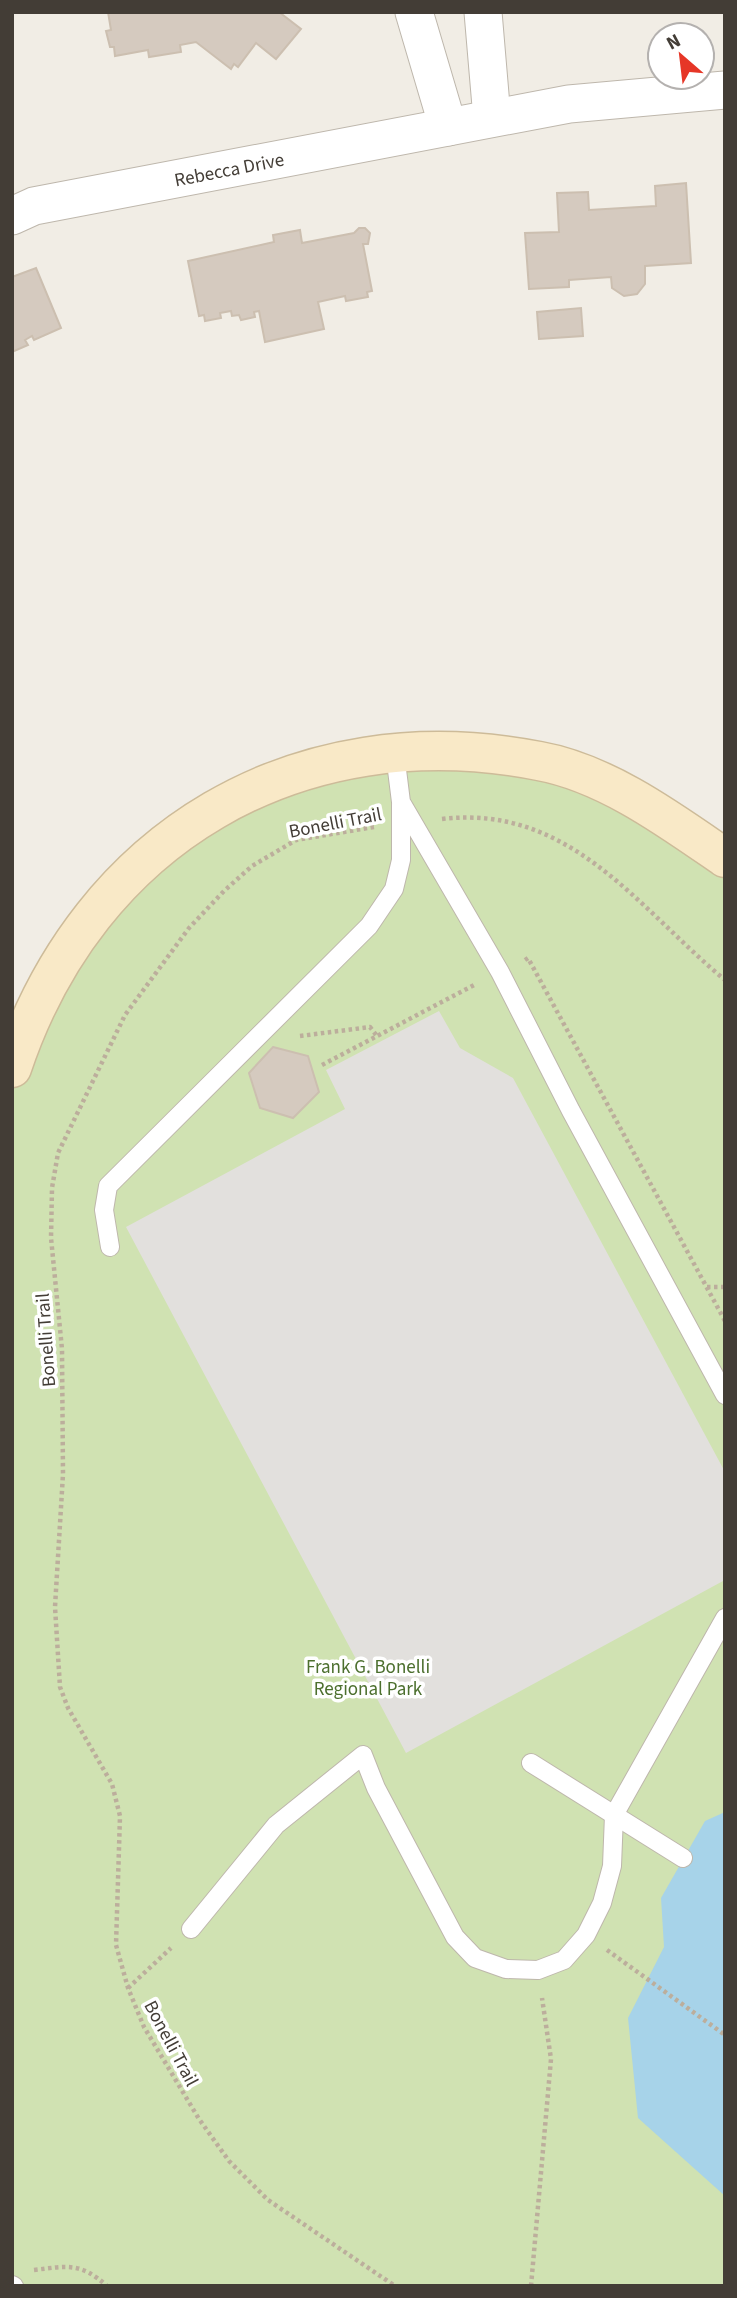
<svg xmlns="http://www.w3.org/2000/svg" width="737" height="2298" font-family="'Source Sans 3',sans-serif">
<rect width="100%" height="100%" fill="#f1ede5"/>
<!-- green -->
<path fill="#d0e2b2" d="M540,761L725,858V2286H12V1068L109,894L312,767Z"/>
<!-- parking -->
<path fill="#e2e0dd" d="M439,1011L460,1048L513,1078L725,1472V1576L723,1581L406,1753L126,1227L345,1109L326,1070Z"/>
<!-- water -->
<path fill="#a7d3e9" d="M725,1812V2196L638,2118L628,2018L664,1947L661,1898L705,1821Z"/>
<!-- building -->
<g fill="#d5cabf" stroke="#ccbfb0" stroke-width="2">
<path d="M108,12H279L301,29L276,59L256,43L238,67L234,64L231,69L196,42L180,45L181,52L149,57L148,50L115,56L114,47H110L106,31L111,30Z"/>
<path d="M686,183L691,263L645,266V284L637,294L624,296L612,288L611,277L569,280V287L529,289L525,233L559,232L557,193L588,192L589,210L656,206L655,186Z"/>
<path d="M359,228H365L370,233L368,244H363L372,291L367,292L368,297L346,301L345,296L318,302L324,329L265,342L259,311L254,312L255,317L241,320L239,315L232,316L231,311L220,313L221,318L205,321L204,315L199,316L188,261L274,242L273,235L300,230L302,243L354,233Z"/>
<path d="M36,268L61,328L34,340L32,336L25,340L28,345L12,352V277Z"/>
<path d="M581,308L583,336L539,339L537,312Z"/>
<path d="M273,1047L308,1056L319,1092L293,1118L260,1108L249,1073Z"/>
</g>
<g fill="none" stroke-linecap="round" stroke-linejoin="round">
<defs>
<g id="lane">
<path d="M395,754L401,802L500,972L571,1111L725,1395"/>
<path d="M110,1247L104,1210L108,1186L369,926L394,889L401,860V805"/>
<path d="M531,1763L683,1858"/>
<path d="M191,1929L276,1825L363,1755L376,1788L455,1937L475,1958L506,1969L538,1970L564,1960L586,1935L602,1903L612,1866L614,1815L725,1618"/>
<path d="M12,2285L14,2286"/>
</g>
<g id="street">
<path d="M414,12L448,127"/>
<path d="M483,12L492,118"/>
<path d="M12,216L34,206L569,104L725,90"/>
</g>
<path id="secondary" d="M12,1068C89,837 298,714 539,761C606,773 670,820 725,858"/>
</defs>
<!-- lane casing -->
<use href="#lane" stroke="#beb7ac" stroke-width="20"/>
<!-- street casing -->
<use href="#street" stroke="#beb7ac" stroke-width="39"/>
<!-- secondary casing -->
<use href="#secondary" stroke="#cdbb99" stroke-width="41"/>
<!-- path -->
<g stroke="#bcae9c" stroke-width="4.5" stroke-dasharray="3.5 3.5" stroke-linecap="butt">
<path d="M442,819C570,804 637,907 725,980"/>
<path d="M374,827L296,840L252,866L224,891L189,928L125,1015L58,1153L52,1188L51,1238L62,1349L63,1474L55,1607L60,1687L68,1708L112,1784L120,1816L116,1945L128,1988L144,2027L199,2119L229,2161L268,2200L395,2286"/>
<path d="M525,960L528,958L725,1321"/>
<path d="M300,1036L370,1027L377,1036"/>
<path d="M322,1065L476,984"/>
<path d="M707,1287H725"/>
<path d="M607,1950L725,2035"/>
<path d="M128,1988L171,1948"/>
<path d="M34,2270C68,2266 80,2262 107,2286"/>
<path d="M531,2286L551,2059L542,1998"/>
</g>
<!-- lane -->
<use href="#lane" stroke="#fff" stroke-width="18"/>
<!-- street -->
<use href="#street" stroke="#fff" stroke-width="37"/>
<!-- secondary -->
<use href="#secondary" stroke="#f9e9c7" stroke-width="38"/>
</g>
<g text-anchor="middle" stroke-width="7" stroke-linejoin="round" paint-order="stroke">
<!-- street labels -->
<g font-size="19" fill="#433d36" stroke="#fff">
<text transform="translate(229 169) rotate(-11)" y="7">Rebecca Drive</text>
<text transform="translate(335 822) rotate(-11)" y="7">Bonelli Trail</text>
<text transform="translate(45 1340) rotate(-94)" y="7">Bonelli Trail</text>
<text transform="translate(172 2043) rotate(62)" y="7">Bonelli Trail</text>
</g>
<!-- park labels -->
<g font-size="19" fill="#4c6f2e" stroke="#fff">
<text x="368" y="1673">Frank G. Bonelli<tspan x="368" dy="22">Regional Park</tspan></text>
</g>
</g>
<!-- border -->
<rect width="737" height="2298" fill="none" stroke="#433d36" stroke-width="28"/>
<!-- north arrow -->
<g transform="translate(681 56) rotate(332)"><circle r="33" fill="#ffffff" stroke="#b4b1af" stroke-width="2"/>
<path d="M0-5L12 26L0 18L-12 26Z" fill="#e63627"/>
<text y="-10" font-size="19" font-weight="bold" text-anchor="middle" fill="#433d36">N</text>
</g>
</svg>
